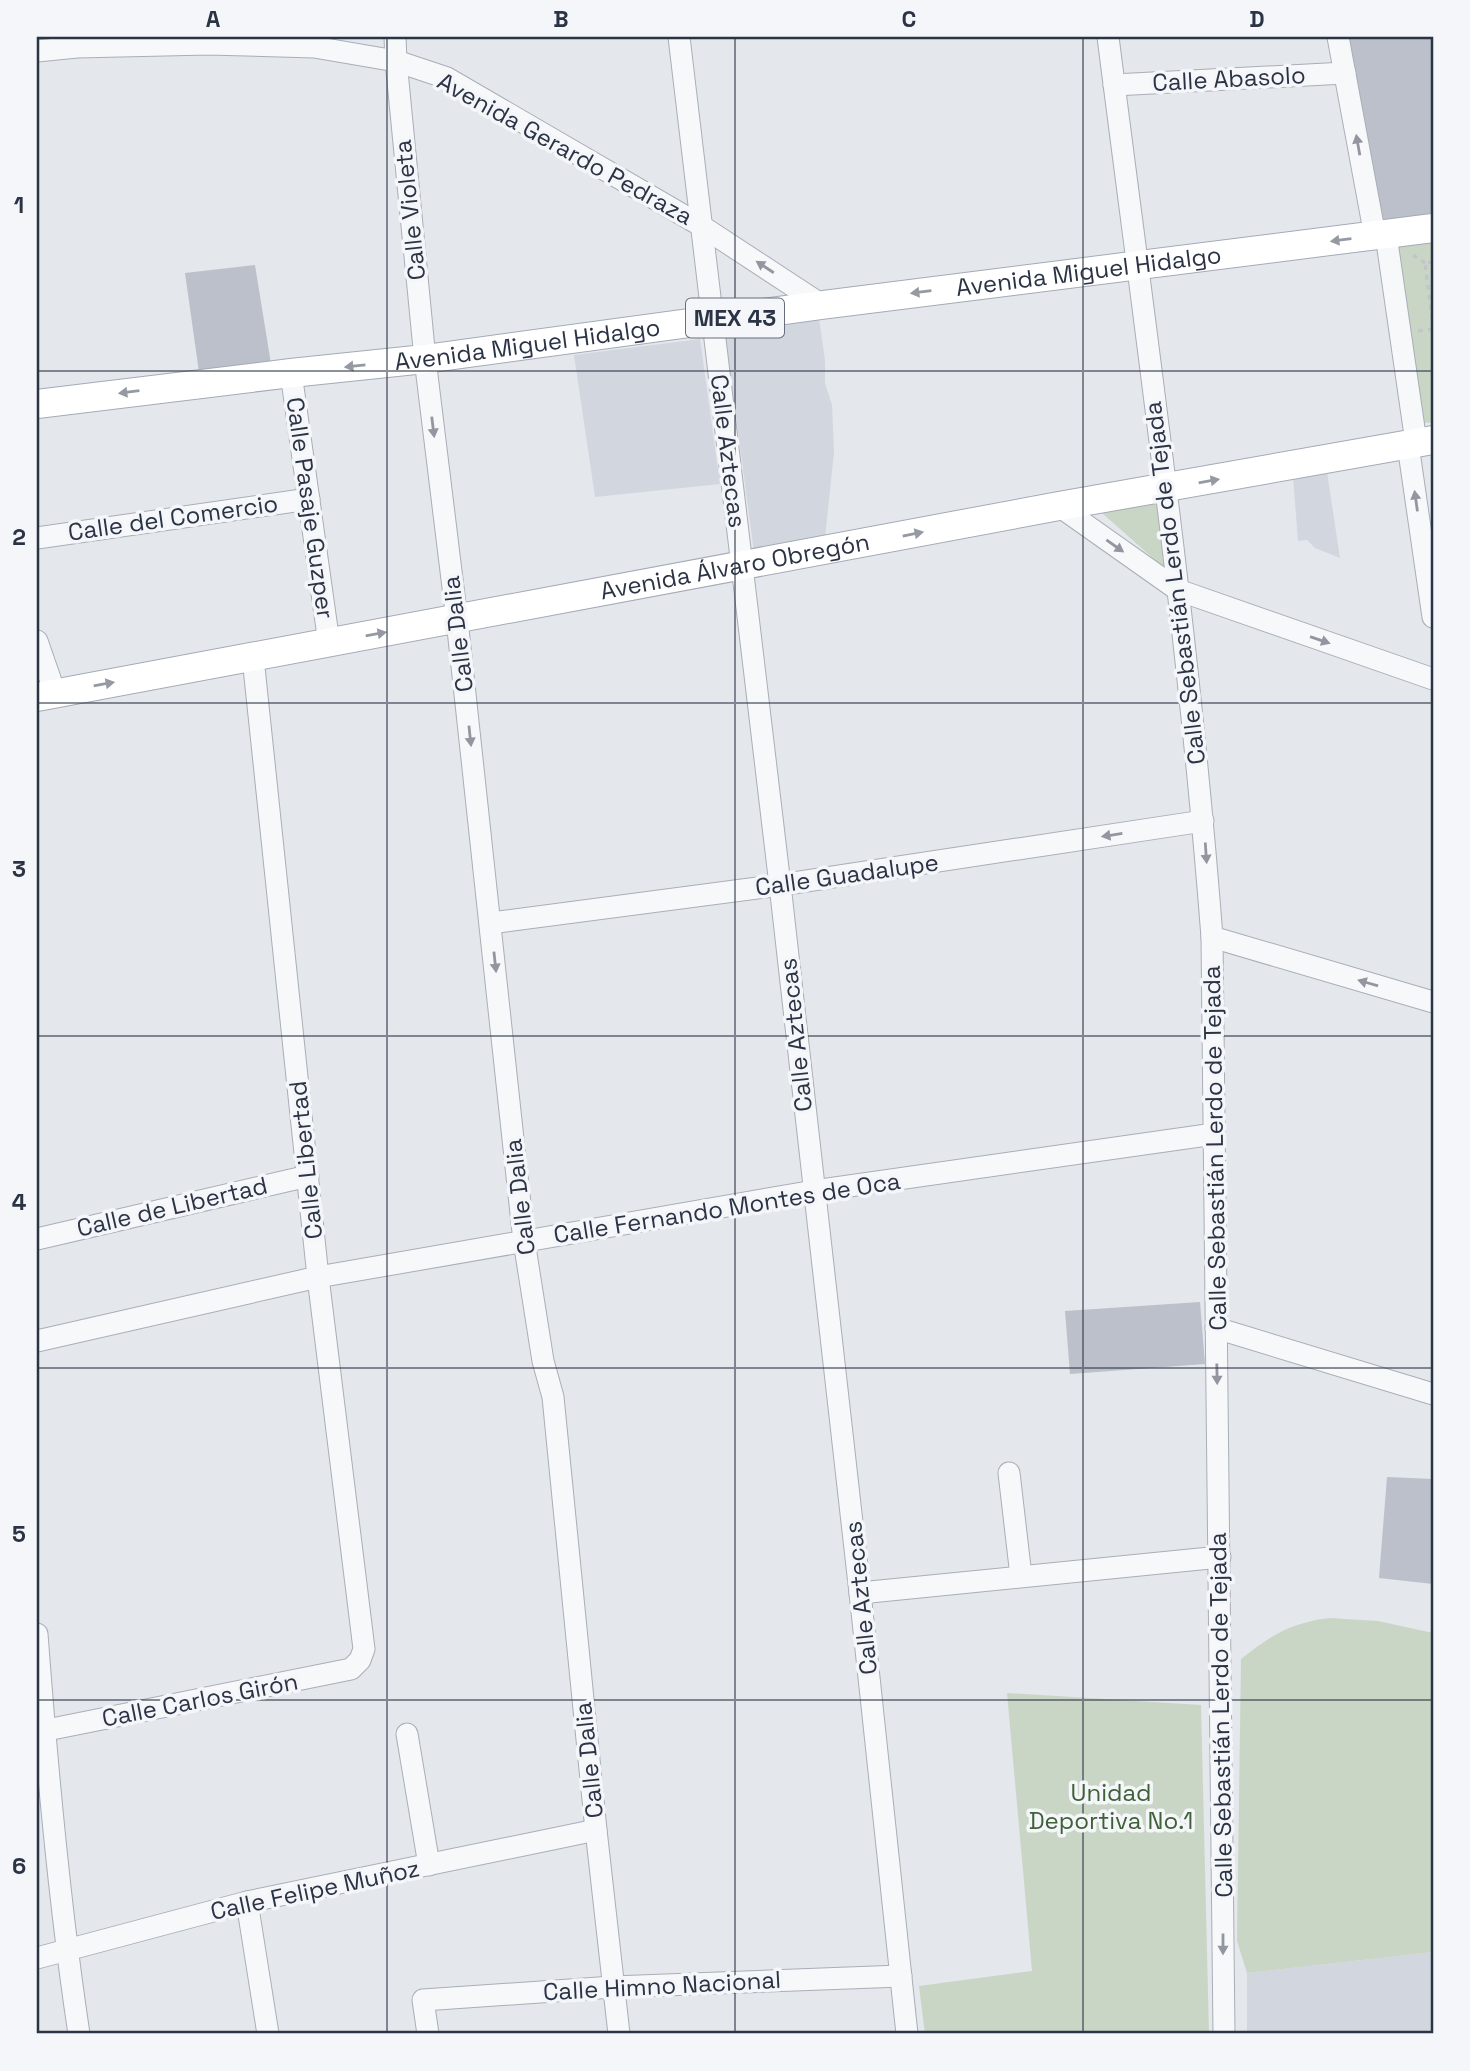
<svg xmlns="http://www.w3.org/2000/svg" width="1470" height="2071" font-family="'Space Grotesk',sans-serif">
<rect width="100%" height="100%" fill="#e4e7ec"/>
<!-- built -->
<g fill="#d2d6de">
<path d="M819,319L825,360V383L832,405L834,452L825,538L754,552L725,333Z"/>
<path d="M700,339L720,484L595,497L574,355Z"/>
<path d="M1327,472L1340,558L1315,548L1307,540L1298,541L1293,477Z"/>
<path d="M1433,1952V2034H1247V1973Z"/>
</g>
<!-- green -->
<g fill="#c9d6c5">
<path d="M1433,235V422L1418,424L1392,241Z"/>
<path d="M1159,497L1165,569L1093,505Z"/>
<path d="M1330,1618L1378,1621L1433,1633V1952L1247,1973L1237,1941L1241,1659C1273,1634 1290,1623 1330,1618Z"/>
<path d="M1007,1693L1201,1705L1209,2034H925L919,1986L1032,1971Z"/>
</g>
<!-- building -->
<g fill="#bbc0ca">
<path d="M1340,37H1433V214L1372,221Z"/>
<path d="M255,265L271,364L199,372L185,273Z"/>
<path d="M1200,1302L1205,1364L1070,1374L1065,1311Z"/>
<path d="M1387,1477L1433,1479V1584L1379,1578Z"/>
</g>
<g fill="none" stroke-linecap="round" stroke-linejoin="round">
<defs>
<g id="minor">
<path d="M395,37L396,61L425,359L457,620L524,1241L543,1361L553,1397L596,1830L619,2034"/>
<path d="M679,37L780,885L860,1593L907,2034"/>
<path d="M1108,37C1146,336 1189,636 1212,937L1224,2034"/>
<path d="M1338,37L1375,236"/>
<path d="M37,51L77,47L208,44L314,47L396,61L447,78L700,225L822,305"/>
<path d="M1114,85L1345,73"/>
<path d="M1386,235L1416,442"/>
<path d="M291,373L329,643"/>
<path d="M1408,445L1433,617"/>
<path d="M1059,506L1178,590L1433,679"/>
<path d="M37,538L309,499"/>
<path d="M37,641L55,693"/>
<path d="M491,923L780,885L1203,821"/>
<path d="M1212,937L1433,1002"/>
<path d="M37,1239L308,1176"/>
<path d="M1216,1328L1433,1394"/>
<path d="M37,1341L318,1277L814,1191L1214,1134"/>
<path d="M1009,1473L1021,1576"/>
<path d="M860,1593L1220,1557"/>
<path d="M37,1634C47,1768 59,1902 79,2034"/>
<path d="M37,1732L351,1669L360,1660L364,1649L318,1277L253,658"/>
<path d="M407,1734L429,1865"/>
<path d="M247,1902L268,2034"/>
<path d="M37,1958L247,1902L596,1830"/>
<path d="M428,2034L423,2000L613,1987L901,1976"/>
</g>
<g id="major">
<path id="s1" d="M37,404L291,373L425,359L822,305L1433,228"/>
<path id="s2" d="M37,697L1059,506L1433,440"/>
</g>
</defs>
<!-- minor casing -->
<use href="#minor" stroke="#a9aeb7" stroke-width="23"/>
<!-- major casing -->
<use href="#major" stroke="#a3abb8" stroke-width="30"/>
<!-- path -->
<g stroke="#c2c5cb" stroke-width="3.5" stroke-dasharray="5 5" stroke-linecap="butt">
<path d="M1413,255L1425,263"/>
<path d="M1433,262L1425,263L1433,326"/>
<path d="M1418,331L1433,329"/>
</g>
<!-- minor -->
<use href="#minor" stroke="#f7f8fa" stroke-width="21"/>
<!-- major -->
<use href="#major" stroke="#fff" stroke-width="28"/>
</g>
<!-- one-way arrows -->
<defs><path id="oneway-solid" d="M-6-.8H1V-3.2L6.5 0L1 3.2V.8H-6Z" transform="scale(1.75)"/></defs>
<g fill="#9196a0">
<use href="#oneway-solid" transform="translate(1358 145) rotate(-100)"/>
<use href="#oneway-solid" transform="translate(765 267) rotate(-147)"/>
<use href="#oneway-solid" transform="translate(433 427) rotate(83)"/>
<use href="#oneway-solid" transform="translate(1416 501) rotate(-98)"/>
<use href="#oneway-solid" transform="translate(1115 546) rotate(35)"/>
<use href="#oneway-solid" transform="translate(1320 640) rotate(19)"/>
<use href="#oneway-solid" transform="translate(470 736) rotate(84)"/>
<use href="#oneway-solid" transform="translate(1112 835) rotate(171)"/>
<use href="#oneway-solid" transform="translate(1206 853) rotate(86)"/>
<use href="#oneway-solid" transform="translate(495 962) rotate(84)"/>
<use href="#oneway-solid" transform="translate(1368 983) rotate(-164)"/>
<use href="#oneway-solid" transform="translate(1217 1374) rotate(89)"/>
<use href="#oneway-solid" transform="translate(1223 1944) rotate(90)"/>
</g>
<g fill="#959aa2">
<use href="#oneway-solid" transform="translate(1341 240) rotate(173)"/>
<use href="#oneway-solid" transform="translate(921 292) rotate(173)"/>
<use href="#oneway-solid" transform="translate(355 366) rotate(174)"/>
<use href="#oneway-solid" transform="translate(129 392) rotate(173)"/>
<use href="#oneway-solid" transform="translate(1209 481) rotate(-10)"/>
<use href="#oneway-solid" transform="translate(913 534) rotate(-11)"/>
<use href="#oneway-solid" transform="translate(376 634) rotate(-10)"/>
<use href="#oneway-solid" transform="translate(104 684) rotate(-10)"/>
</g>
<!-- grid -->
<path fill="none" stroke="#2b3445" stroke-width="2" stroke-opacity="0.55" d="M387,37V2034M735,37V2034M1083,37V2034M37,371H1433M37,703H1433M37,1036H1433M37,1368H1433M37,1700H1433"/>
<g text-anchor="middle" stroke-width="7" stroke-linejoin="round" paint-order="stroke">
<!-- shield labels -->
<rect fill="#f4f6f9" stroke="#676e7b" stroke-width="2" x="686" y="298.5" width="98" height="39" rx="5"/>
<g font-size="23" font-weight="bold" fill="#2b3445">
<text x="735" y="326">MEX 43</text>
</g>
<!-- street labels -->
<g font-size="24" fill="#2b3445" stroke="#f4f6f9">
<text transform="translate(1229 79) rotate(-3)" y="8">Calle Abasolo</text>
<text transform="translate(565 149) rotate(29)" y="8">Avenida Gerardo Pedraza</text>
<text transform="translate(410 210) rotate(-96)" y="8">Calle Violeta</text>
<text dy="8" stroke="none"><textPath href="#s1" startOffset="1060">Avenida Miguel Hidalgo</textPath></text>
<text dy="8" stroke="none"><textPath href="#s1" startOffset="494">Avenida Miguel Hidalgo</textPath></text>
<text transform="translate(728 451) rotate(83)" y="8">Calle Aztecas</text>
<text transform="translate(310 508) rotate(82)" y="8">Calle Pasaje Guzper</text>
<text transform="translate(173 518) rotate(-8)" y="8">Calle del Comercio</text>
<text dy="8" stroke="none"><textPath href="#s2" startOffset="710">Avenida Álvaro Obregón</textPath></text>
<text transform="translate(1175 583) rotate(-97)" y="8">Calle Sebastián Lerdo de Tejada</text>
<text transform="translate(458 634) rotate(-97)" y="8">Calle Dalia</text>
<text transform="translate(847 875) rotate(-8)" y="8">Calle Guadalupe</text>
<text transform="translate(796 1035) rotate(-96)" y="8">Calle Aztecas</text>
<text transform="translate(1215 1148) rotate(-91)" y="8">Calle Sebastián Lerdo de Tejada</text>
<text transform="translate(306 1160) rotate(-96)" y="8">Calle Libertad</text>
<text transform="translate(520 1197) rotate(-97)" y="8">Calle Dalia</text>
<text transform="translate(172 1207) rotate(-13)" y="8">Calle de Libertad</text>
<text transform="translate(727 1208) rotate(-9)" y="8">Calle Fernando Montes de Oca</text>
<text transform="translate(861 1598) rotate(-96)" y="8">Calle Aztecas</text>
<text transform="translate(200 1700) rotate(-11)" y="8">Calle Carlos Girón</text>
<text transform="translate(1221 1715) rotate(-91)" y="8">Calle Sebastián Lerdo de Tejada</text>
<text transform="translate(589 1760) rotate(-96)" y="8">Calle Dalia</text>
<text transform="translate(315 1890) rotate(-12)" y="8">Calle Felipe Muñoz</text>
<text transform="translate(662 1986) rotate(-3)" y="8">Calle Himno Nacional</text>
</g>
<!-- park labels -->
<g font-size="24" fill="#3f6138" stroke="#f4f6f9">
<text x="1111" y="1801">Unidad<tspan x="1111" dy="28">Deportiva No.1</tspan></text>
</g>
</g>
<!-- border -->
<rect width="1470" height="2071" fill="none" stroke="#f4f6f9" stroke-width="77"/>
<rect x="38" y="38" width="1394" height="1994" fill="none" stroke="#2b3445" stroke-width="2.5"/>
<g font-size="23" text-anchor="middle" font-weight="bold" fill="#2b3445">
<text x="213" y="27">A</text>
<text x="561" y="27">B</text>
<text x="909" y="27">C</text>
<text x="1257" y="27">D</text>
<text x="19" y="213">1</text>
<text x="19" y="545">2</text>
<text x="19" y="877">3</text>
<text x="19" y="1210">4</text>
<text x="19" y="1542">5</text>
<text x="19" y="1874">6</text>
</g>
</svg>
